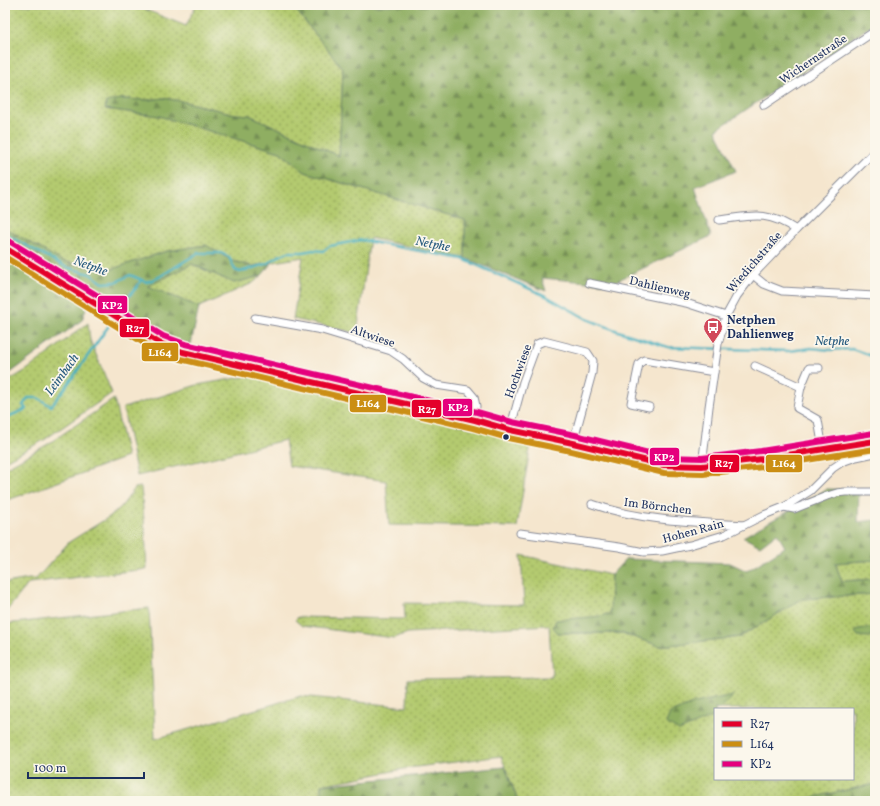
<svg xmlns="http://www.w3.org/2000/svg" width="880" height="806" font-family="Vollkorn,serif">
<defs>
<pattern id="grass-dots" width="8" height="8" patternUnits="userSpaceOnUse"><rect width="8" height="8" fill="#b4ca6f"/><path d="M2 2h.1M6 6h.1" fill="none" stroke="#92a45e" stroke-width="1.8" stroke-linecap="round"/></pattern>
<pattern id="forest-firs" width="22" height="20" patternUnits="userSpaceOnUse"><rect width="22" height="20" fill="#8fae62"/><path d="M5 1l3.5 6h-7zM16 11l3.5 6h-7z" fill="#748e54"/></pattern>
</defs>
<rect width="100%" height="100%" fill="#fbf7ec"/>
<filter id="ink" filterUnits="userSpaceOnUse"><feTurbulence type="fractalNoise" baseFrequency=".025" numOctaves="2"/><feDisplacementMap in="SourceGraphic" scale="8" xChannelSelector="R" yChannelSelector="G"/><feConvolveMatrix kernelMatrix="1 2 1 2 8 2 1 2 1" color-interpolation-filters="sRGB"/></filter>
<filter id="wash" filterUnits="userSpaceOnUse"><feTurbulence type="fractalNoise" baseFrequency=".012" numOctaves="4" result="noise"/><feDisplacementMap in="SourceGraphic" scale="16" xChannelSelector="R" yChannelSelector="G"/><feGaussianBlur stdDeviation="0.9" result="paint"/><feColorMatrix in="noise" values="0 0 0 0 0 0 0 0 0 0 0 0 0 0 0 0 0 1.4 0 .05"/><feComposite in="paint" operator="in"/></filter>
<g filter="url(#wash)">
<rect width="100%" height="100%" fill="#f5e6ce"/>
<!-- grass -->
<g fill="url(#grass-dots)" stroke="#687c66" fill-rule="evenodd">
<path d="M5,5H134L186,26L196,5H292L343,69L339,156L249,115L235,114L181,101L163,98L149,100L121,99L105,109L159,116L280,152L305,172L465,220V258L370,238L357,333L293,319L303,257L252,266L232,261L206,245L167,251L106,271L62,261L5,228V73L7,72V62L5,59Z"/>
<path d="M192,264L234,283L261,276L253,283L199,307L147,287Z"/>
<path d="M88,323L90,340L112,393L44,440L5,461V383L28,369Z"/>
<path d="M254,375L531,442L517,527L389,525L386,481L289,466L285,440L137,476L123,408L197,385Z"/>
<path d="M114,399L127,457L5,501V468L48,444Z"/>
<path d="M141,487L145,531L147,569L29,583L5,613V583L29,579H36L69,542L109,517L121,507L135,488Z"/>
<path d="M521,555L611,575V613L558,633H621L660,646L740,637L802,599L875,594V784L796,801H518L501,756L409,768L321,785V801H5V624L149,608L155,739L301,696L407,707L408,679L552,677L549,625L408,633L394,638L302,626L295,620L298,617L405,619L404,603L524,605ZM715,709H853V779H715Z"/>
<path d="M875,560V579L842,581L835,563Z"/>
</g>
<!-- forest -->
<g fill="url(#forest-firs)" stroke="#556e60">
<path d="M292,5H875V23L716,130L736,171L695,187L711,236L610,284L542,278L546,291L465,258V220L305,172L280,152L159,116L105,109L106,102L121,99L149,100L163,98L181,101L235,114L249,115L339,156L343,69Z"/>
<path d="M5,228L62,261L106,271L167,251L206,245L232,261L252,266L273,262L261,276L234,283L192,264L148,286L199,307L191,344L166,339L116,311L5,243Z"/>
<path d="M5,253L87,305L82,320L5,377Z"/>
<path d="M827,489L859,490L858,522L875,520V560L835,563L842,581L875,579V594L802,599L740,637L660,646L621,633H558L553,627L556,620L601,616L610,613L611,575L626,559L730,563L747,571L785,547L777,533L760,546L743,537Z"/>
<path d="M875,627V635L868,637L858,636L855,632L858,629Z"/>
<path d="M733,695L730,700L719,709H715V716L679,731L666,723L670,713L695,703Z"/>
<path d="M505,767L518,801H321V785Z"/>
<path d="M875,784V801H796Z"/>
</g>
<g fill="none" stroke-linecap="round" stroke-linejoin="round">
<!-- stream -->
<g stroke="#3fadbd" stroke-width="2.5">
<path d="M5,234L66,267L90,274L103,283L116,282L130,275L147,282L159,277L198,253H221L229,257L235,270L240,272L266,264L279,256L288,252H303L313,250L323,251L330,246L361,240L463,259L546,296L587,319L618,331L668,347L789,351L811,348L830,350L852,349L875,357"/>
<path d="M121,305L137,287L141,280"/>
<path d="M5,418L26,409L23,405L28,398H38L51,406L63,391L110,324"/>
</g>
</g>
</g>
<g filter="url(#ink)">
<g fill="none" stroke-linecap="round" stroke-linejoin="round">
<defs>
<g id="minor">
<path d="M764,105L875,31"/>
<path d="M719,220C752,216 767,210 796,230"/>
<path d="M753,275L764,284L782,291L875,296"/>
<path d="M589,283L686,303L726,316"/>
<path d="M255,318L322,330L391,351L403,359L423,378L436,385L468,390L474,397L476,406L475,420"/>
<path d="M755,366L801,387"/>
<path d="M819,368H809L801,387L797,408L818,420L823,449"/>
<path d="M649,407L631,403L639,364L644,360L714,372"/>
<path d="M510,430L523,382L537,344L544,341L587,352L593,361L592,373L573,443"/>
<path d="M702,466L709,407L718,344L726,316L737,296L753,275L796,230L875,151"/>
<path d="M592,504C641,521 692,522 744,525"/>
<path d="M784,507L794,509L827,496L837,493L845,492H875"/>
<path d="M520,533L619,547L644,552L662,551L690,545L724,535L764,515L784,507L810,491L833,468L842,462L856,457L875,453"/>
</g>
<path id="primary" d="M5,248L159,343L183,352L207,358L475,420L510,430L573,443L664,465L702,466L762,459L875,441"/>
</defs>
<!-- minor casing -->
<use href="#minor" stroke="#888a96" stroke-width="9"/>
<!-- primary casing -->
<use href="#primary" stroke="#888a96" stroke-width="13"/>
<!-- minor -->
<use href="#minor" stroke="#fff" stroke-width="7"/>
<!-- primary -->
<use href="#primary" stroke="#fabe6e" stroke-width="11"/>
<defs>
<path id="bus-1" d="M5,248L159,343L183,352L475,420L510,430L573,443L664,465L702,466L762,459L875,441"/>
<path id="bus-2" d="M5,257L155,350L180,359L473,428L508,438L571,451L664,473L703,474L763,467L875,449"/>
<path id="bus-3" d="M9,241L163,336L185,344L477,412L512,422L575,435L665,457L702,458L761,451L874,433"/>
</defs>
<!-- bus-1 casing -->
<use href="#bus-1" stroke="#fbf7ec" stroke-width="9"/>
<!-- bus-2 casing -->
<use href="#bus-2" stroke="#fbf7ec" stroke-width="9"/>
<!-- bus-3 casing -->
<use href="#bus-3" stroke="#fbf7ec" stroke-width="9"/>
<!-- bus-1 -->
<use href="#bus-1" stroke="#e4002b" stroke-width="6"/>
<!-- bus-2 -->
<use href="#bus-2" stroke="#cb8e13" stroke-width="6"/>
<!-- bus-3 -->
<use href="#bus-3" stroke="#e5007d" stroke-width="6"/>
</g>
</g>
<!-- icons -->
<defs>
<symbol id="bus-pin" viewBox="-11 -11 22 30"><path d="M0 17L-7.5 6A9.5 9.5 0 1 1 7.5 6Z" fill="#d1495b" stroke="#fbf7ec"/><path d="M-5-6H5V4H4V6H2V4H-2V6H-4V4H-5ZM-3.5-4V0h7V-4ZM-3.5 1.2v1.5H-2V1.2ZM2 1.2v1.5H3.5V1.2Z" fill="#fff"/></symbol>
</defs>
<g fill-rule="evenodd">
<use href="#bus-pin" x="702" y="316" width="22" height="30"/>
</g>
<!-- markers -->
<circle fill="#1b2f5e" stroke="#fbf7ec" stroke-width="1.5" cx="506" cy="437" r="3.5"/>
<g text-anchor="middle" stroke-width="3.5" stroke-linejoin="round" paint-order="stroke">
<!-- street labels -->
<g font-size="12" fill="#1b2f5e" stroke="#fbf7ec">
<text transform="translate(813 59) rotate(-34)" y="4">Wichernstraße</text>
<text transform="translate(754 262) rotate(-49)" y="4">Wiedichstraße</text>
<text transform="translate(660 287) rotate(13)" y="4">Dahlienweg</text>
<text transform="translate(373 336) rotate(19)" y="4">Altwiese</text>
<text transform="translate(518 371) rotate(-70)" y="4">Hochwiese</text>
<text transform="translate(658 506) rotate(7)" y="4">Im Börnchen</text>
<text transform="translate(693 531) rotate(-15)" y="4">Hohen Rain</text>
</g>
<!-- poi labels -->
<g font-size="12" font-weight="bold" fill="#1b2f5e" stroke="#fbf7ec" text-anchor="start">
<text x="727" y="324">Netphen<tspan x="727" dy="14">Dahlienweg</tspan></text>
</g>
<!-- water labels -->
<g font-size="13" font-style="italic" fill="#285b7f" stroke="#fbf7ec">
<text transform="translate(433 243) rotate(11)" y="5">Netphe</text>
<text transform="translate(91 265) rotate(20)" y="5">Netphe</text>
<text x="832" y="345">Netphe</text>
<text transform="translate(61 374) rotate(-54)" y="5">Leimbach</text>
</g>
</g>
<g stroke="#fbf7ec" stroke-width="1.5">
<rect x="97" y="295" width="31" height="19" rx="4" fill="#e5007d"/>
<rect x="119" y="318" width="31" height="20" rx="4" fill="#e4002b"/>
<rect x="141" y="342" width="38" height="20" rx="4" fill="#cb8e13"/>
<rect x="349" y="394" width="38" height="19" rx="4" fill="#cb8e13"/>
<rect x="442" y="398" width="31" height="19" rx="4" fill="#e5007d"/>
<rect x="411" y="399" width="31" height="19" rx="4" fill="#e4002b"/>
<rect x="649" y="447" width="31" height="19" rx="4" fill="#e5007d"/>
<rect x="709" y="454" width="31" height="19" rx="4" fill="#e4002b"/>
<rect x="765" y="454" width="38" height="19" rx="4" fill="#cb8e13"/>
</g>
<g font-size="11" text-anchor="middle" font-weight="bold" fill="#fff">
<text x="112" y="309">KP2</text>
<text x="135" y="332">R27</text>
<text x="160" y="356">L164</text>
<text x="368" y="407">L164</text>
<text x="458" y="411">KP2</text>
<text x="427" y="413">R27</text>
<text x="664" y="461">KP2</text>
<text x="724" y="467">R27</text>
<text x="784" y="467">L164</text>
</g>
<!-- margin -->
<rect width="880" height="806" fill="none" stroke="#fbf7ec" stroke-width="20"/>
<!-- legend -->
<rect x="714" y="708" width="140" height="72" fill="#fbf7ec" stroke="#a1a7b3"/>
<rect x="722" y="721" width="20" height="6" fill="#e4002b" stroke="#a1a7b3"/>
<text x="750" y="728" font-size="12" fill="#1b2f5e">R27</text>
<rect x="722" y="741" width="20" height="6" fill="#cb8e13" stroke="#a1a7b3"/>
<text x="750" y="748" font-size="12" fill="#1b2f5e">L164</text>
<rect x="722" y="761" width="20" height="6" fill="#e5007d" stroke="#a1a7b3"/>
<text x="750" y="768" font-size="12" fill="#1b2f5e">KP2</text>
<!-- scale -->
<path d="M28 772v6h116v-6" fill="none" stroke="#1b2f5e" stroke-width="2"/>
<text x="34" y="772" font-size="12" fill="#1b2f5e" stroke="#fbf7ec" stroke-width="3" paint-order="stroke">100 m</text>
</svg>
